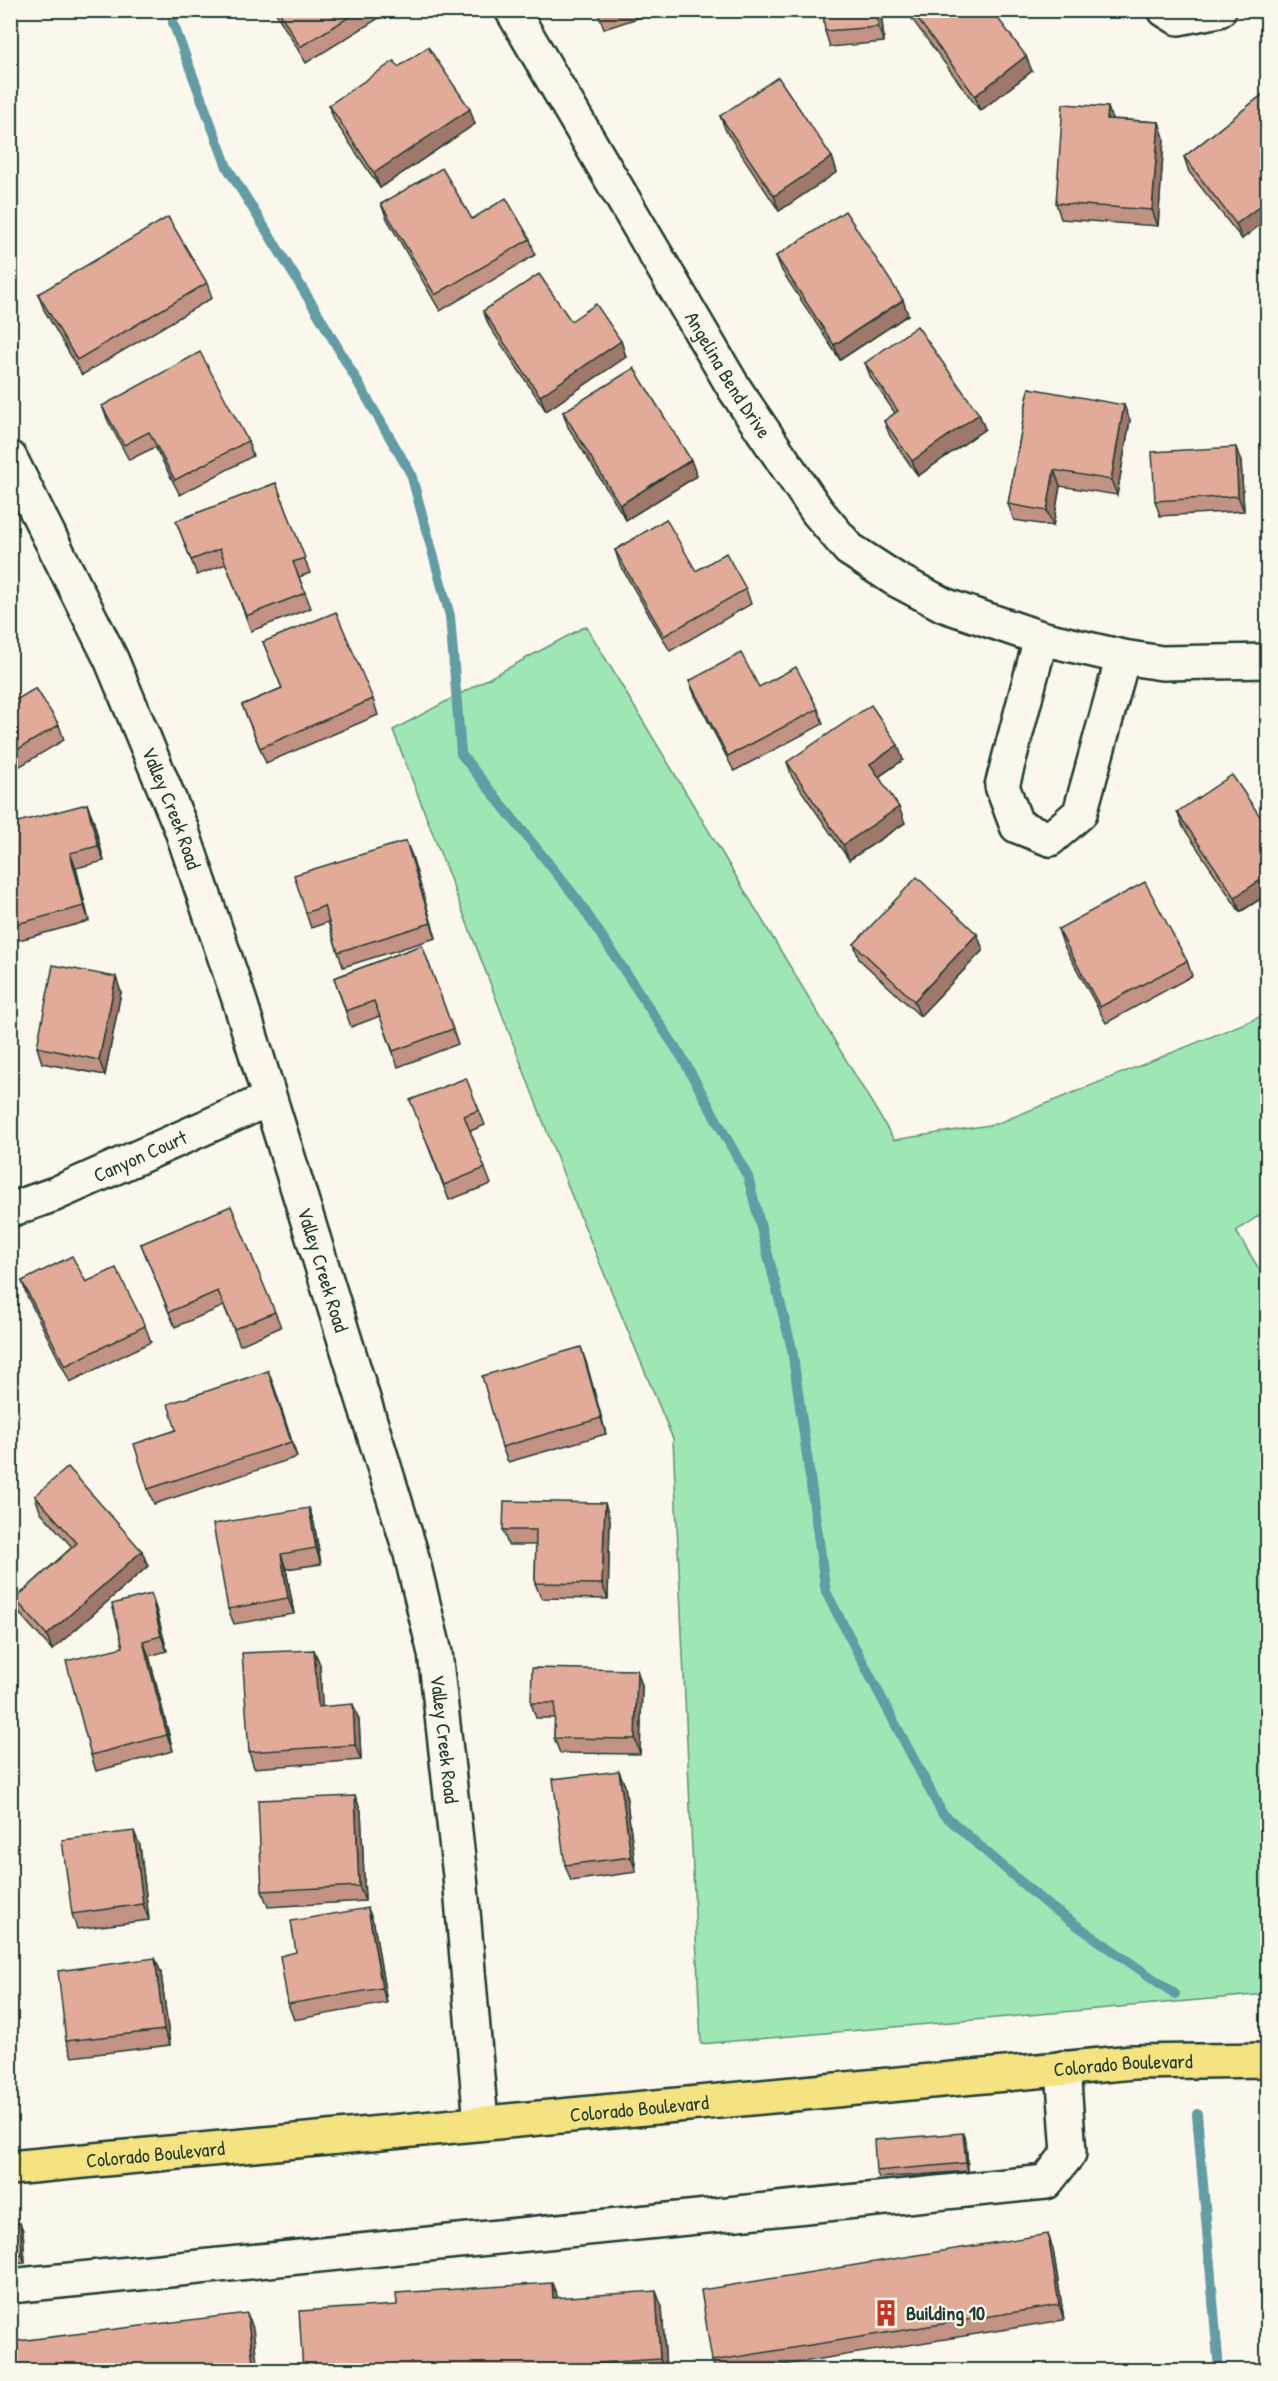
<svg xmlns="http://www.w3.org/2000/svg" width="1278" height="2381" font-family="'Patrick Hand',sans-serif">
<rect width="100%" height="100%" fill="#fbf7ec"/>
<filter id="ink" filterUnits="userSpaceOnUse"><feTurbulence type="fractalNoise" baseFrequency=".0167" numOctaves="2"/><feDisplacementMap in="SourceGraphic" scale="12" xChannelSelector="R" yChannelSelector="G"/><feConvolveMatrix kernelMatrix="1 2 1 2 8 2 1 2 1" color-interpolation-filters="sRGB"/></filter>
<g filter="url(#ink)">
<!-- green -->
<path fill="#9ee6b3" stroke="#5e9274" stroke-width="1.5" d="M586,626L894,1140L996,1124L1267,1014V1210L1236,1231L1268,1284L1267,1994L701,2044L673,1439L571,1194L393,730Z"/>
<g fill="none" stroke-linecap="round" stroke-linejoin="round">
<!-- stream -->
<g stroke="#629ca4" stroke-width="10">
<path d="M174,10L173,23L227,167L320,317L411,474L450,616L461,754L577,899L683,1059L748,1177L792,1349L826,1592L942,1813L1045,1903L1175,1994"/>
<path d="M1197,2114L1219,2370"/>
</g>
<defs>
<g id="minor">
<path id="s1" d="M512,10L734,388L817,511L849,549L895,579L944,605L1041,638L1123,657L1162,663L1268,661"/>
<path d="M1165,10L1178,18L1219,10"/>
<path id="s2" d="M10,458L111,659L181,828L239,999L410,1550L435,1653L460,1876L481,2123"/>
<path d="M1041,638L1002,786L1017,826L1050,839L1080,813L1123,657"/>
<path id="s3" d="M10,1210L55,1194L269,1099"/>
<path d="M10,2286L1046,2182L1069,2153L1063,2068"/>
</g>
<g id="major">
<path id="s4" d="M10,2168L1133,2062L1268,2060"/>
</g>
</defs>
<!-- minor casing -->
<use href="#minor" stroke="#1f3d34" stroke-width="38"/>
<!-- major casing -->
<use href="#major" stroke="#1f3d34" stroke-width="38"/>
<!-- minor -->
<use href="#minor" stroke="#fbf7ec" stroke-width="33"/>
<!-- major -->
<use href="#major" stroke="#f5e382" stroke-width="33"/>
</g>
<!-- wall -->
<g fill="#c29384" stroke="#1f3d34" stroke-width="1.5">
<path d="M274,10H392L306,63Z"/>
<path d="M597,10H662L604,29Z"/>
<path d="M823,10H881L884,42L830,47L825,31Z"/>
<path d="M907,10H992L1032,71L980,111L909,15Z"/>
<path d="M398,67L475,124L380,188L334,120L329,105Z"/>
<path d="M1267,91L1242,239L1189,172L1184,157Z"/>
<path d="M720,116L832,157L837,172L779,211L726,131Z"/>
<path d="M1112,119L1159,122L1164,138L1158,226L1061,219L1056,203Z"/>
<path d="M381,204L472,219L530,239L535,255L440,311L387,219Z"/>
<path d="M776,256L908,315L840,360L782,271Z"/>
<path d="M207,283L212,298L82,375L44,310L38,294Z"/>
<path d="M483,311L571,321L621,341L626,357L546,411L489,326Z"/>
<path d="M865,363L979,414L985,429L918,476L890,436L884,421L895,413L871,378Z"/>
<path d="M1029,388L1130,420L1117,495L1060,486L1053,526L1014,520L1008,504Z"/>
<path d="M102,406L248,441L253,456L180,495L155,447L129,460L108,421Z"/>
<path d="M563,412L697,476L626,520L568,427Z"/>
<path d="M1241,462L1244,511L1160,516L1155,501Z"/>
<path d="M276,483L310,573L299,577L311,608L251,631L226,564L197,575L176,521Z"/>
<path d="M615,550L696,571L746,589L751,604L670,651L620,565Z"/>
<path d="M263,642L373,699L378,715L266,763L242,705L282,688Z"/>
<path d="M689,681L759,687L818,709L823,724L734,771L695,696Z"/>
<path d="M10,691L16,700L59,725L64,740L10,772Z"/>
<path d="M903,760L879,777L905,823L849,860L792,777L787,762Z"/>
<path d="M87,804L93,819L104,861L76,868L89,921L19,940L13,925Z"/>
<path d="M1177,812L1268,828V894L1240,912L1183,827Z"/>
<path d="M406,841L436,938L343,967L328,922L311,928L306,913Z"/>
<path d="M1058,929L1187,961L1192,976L1106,1023L1063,944Z"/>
<path d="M977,934L983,950L920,1016L859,959L854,944Z"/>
<path d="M422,945L458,1044L398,1067L380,1016L351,1027L334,978Z"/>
<path d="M121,992L105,1075L42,1063L37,1047Z"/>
<path d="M479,1110L485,1125L470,1131L491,1184L449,1200L416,1115Z"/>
<path d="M141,1244L275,1312L281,1327L240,1345L224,1306L175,1327Z"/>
<path d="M22,1281L86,1282L145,1326L151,1342L70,1382L27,1296Z"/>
<path d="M586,1362L606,1434L508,1462L502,1447Z"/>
<path d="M268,1371L297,1457L154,1504L148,1489L176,1430Z"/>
<path d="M35,1496L148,1566L52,1650L20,1614L15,1599L72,1547L40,1511Z"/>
<path d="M309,1508L314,1523L321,1564L286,1569L294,1614L234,1624L228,1609Z"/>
<path d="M610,1519L608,1599L541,1598L535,1583L536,1545H508L503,1530Z"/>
<path d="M151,1594L156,1609L167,1651L149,1656L173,1751L96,1771L91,1755L123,1647Z"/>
<path d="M314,1650L320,1665L322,1707L359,1720L361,1760L254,1768L249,1752Z"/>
<path d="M637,1670L642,1686L640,1754L560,1753L554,1738L555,1718H536L531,1703Z"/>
<path d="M619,1771L625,1786L636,1872L571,1881L565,1865Z"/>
<path d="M355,1796L361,1811L365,1901L268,1907L262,1891Z"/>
<path d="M140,1846L149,1920L77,1929L72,1914Z"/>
<path d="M374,1924L387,2003L294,2020L288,2004L296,1952Z"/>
<path d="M155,1958L161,1973L170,2045L72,2057L66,2041Z"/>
<path d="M966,2141L968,2171L879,2178L876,2171Z"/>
<path d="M20,2223L23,2231L25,2263L10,2264V2224Z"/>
<path d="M1053,2249L1064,2320L752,2370H716L712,2361Z"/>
<path d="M558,2298L662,2307L666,2370H303Z"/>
</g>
<!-- shaded-wall -->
<g fill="#9e786b" stroke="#1f3d34" stroke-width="1.5">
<path d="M877,10H881L884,42L878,27Z"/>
<path d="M1026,56L1032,71L980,111L975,96Z"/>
<path d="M1108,107L1113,122L1107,119Z"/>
<path d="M470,109L475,124L380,188L374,173Z"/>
<path d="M1159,122L1164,138L1158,226L1152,210Z"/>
<path d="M832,157L837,172L779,211L774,196Z"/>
<path d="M1268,200V219L1242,239L1236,224Z"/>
<path d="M903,300L908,315L840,360L834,345Z"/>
<path d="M621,341L626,357L546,411L540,396Z"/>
<path d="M1124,405L1130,420L1117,495L1111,480Z"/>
<path d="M979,414L985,429L918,476L912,461Z"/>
<path d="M1236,447L1241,462L1244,511L1238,496Z"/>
<path d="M691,460L697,476L626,520L620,505Z"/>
<path d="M1054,470L1060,486L1053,526L1047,511Z"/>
<path d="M898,745L903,760L875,779L870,764Z"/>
<path d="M87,804L93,819L104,861L98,846Z"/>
<path d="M899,807L905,823L849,860L843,845Z"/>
<path d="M406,841L412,856L436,938L431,923Z"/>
<path d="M70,853L76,868L89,921L84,906Z"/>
<path d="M1268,875V894L1240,912L1235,897Z"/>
<path d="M977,934L983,950L920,1016L914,1001Z"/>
<path d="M116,977L121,992L105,1075L99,1060Z"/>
<path d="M581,1347L586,1362L606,1434L601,1418Z"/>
<path d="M268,1371L274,1386L297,1457L291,1442Z"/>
<path d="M605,1503L610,1519L608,1599L602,1584Z"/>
<path d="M309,1508L314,1523L321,1564L316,1548Z"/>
<path d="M142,1551L148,1566L52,1650L47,1635Z"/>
<path d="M281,1554L286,1569L294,1614L288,1598Z"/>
<path d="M151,1594L156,1609L167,1651L161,1636Z"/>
<path d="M143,1641L149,1656L173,1751L167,1735Z"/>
<path d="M314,1650L320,1665L323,1722L318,1707Z"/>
<path d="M637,1670L642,1686L640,1754L635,1739Z"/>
<path d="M353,1704L359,1720L361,1760L355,1745Z"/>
<path d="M619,1771L625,1786L636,1872L631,1857Z"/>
<path d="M355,1796L361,1811L365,1901L359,1886Z"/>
<path d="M134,1831L140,1846L149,1920L143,1904Z"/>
<path d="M368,1908L374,1924L387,2003L382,1988Z"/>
<path d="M155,1958L161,1973L170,2045L164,2030Z"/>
<path d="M963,2133L966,2141L968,2171L966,2163Z"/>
<path d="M20,2223L23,2231L25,2263L22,2255Z"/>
<path d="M1048,2234L1053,2249L1064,2320L1059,2305Z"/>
<path d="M552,2283L558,2298H553Z"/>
<path d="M656,2291L662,2307L666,2370H665L660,2359Z"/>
<path d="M247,2313L253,2328L258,2370H254Z"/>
</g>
<!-- building -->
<g fill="#e2ab99" stroke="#1f3d34" stroke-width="1.5">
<path d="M278,10H361L300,47Z"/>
<path d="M597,10H609L598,14Z"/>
<path d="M823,10H877L878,27L825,31Z"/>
<path d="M911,10H992L1026,56L975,96Z"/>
<path d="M428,47L470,109L374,173L329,105L394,61L398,67Z"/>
<path d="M778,77L832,157L774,196L720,116Z"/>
<path d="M1267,91L1268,200L1236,224L1184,157Z"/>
<path d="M1063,104L1108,107L1107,119L1159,122L1152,210L1056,203Z"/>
<path d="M442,168L472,219L506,198L530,239L435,295L381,204Z"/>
<path d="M845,211L903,300L834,345L776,256Z"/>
<path d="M168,217L207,283L77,360L38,294Z"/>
<path d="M539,274L571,321L596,304L621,341L540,396L483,311Z"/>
<path d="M917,326L979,414L912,461L884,421L898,411L865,363Z"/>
<path d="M200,352L248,441L175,480L149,432L124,445L102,406Z"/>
<path d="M634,368L691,460L620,505L563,412Z"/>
<path d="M1029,388L1124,405L1111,480L1054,470L1047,511L1008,504Z"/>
<path d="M1236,447L1238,496L1155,501L1152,452Z"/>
<path d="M276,483L305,558L293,562L305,593L246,616L220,549L191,560L176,521Z"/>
<path d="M666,519L696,571L726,553L746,589L664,636L615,550Z"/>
<path d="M336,612L373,699L260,748L242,705L282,688L263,642Z"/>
<path d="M741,653L759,687L796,667L818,709L728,756L689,681Z"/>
<path d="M36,688L59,725L10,754V691L16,700Z"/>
<path d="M871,705L898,745L870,764L899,807L843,845L787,762Z"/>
<path d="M1232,775L1268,828V875L1235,897L1177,812Z"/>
<path d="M87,804L98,846L70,853L84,906L13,925L10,913V824Z"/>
<path d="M406,841L431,923L338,952L324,906L306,913L294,875Z"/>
<path d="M917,877L977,934L914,1001L854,944Z"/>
<path d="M1145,882L1187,961L1100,1007L1058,929Z"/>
<path d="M422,945L453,1029L393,1051L374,1001L346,1011L334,978Z"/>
<path d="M53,965L116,977L99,1060L37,1047Z"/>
<path d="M466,1078L479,1110L464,1116L485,1168L444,1185L410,1100Z"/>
<path d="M231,1206L275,1312L234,1329L218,1291L169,1312L141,1244Z"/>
<path d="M72,1256L86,1282L116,1268L145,1326L65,1366L22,1281Z"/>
<path d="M581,1347L601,1418L502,1447L482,1376Z"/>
<path d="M268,1371L291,1442L148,1489L134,1444L176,1430L168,1404Z"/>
<path d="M68,1467L142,1551L47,1635L15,1599L77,1543L35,1496Z"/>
<path d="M504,1501L605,1503L602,1584L535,1583L536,1530H503Z"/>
<path d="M309,1508L316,1548L281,1554L288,1598L228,1609L213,1524Z"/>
<path d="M151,1594L161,1636L143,1641L167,1735L91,1755L66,1661L123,1647L112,1604Z"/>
<path d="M314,1650L318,1707L353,1704L355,1745L249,1752L242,1653Z"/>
<path d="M532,1668L637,1670L635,1739L554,1738L555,1703H531Z"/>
<path d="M619,1771L631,1857L565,1865L553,1779Z"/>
<path d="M355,1796L359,1886L262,1891L258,1800Z"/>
<path d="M134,1831L143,1904L72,1914L62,1840Z"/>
<path d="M368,1908L382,1988L288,2004L280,1956L296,1952L291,1921Z"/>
<path d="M155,1958L164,2030L66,2041L58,1971Z"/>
<path d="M963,2133L966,2163L876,2171L874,2140Z"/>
<path d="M20,2223L22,2255L10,2256V2224Z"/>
<path d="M1048,2234L1059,2305L712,2361L701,2290Z"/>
<path d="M552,2283L553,2298L656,2291L660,2359L494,2370H303L299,2311L397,2305L396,2293Z"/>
<path d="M247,2313L254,2370H10V2342Z"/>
</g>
</g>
<!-- icons -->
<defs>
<symbol id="building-bare" viewBox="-9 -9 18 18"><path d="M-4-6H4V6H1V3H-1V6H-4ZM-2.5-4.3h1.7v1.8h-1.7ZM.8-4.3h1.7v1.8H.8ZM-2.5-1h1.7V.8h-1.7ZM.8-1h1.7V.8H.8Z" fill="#c8321e" stroke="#fbf7ec" stroke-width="2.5" paint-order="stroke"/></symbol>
</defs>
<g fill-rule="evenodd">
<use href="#building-bare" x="867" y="2294" width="38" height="38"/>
</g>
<g text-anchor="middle" stroke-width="4.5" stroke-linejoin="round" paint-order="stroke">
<!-- street labels -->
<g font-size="20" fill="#1f3d34" stroke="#fbf7ec">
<text dy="7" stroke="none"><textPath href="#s1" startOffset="424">Angelina Bend Drive</textPath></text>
<text dy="7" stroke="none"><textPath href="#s2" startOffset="386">Valley Creek Road</textPath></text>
<text dy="7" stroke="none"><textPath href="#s3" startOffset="141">Canyon Court</textPath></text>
<text dy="7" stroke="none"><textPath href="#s2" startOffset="872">Valley Creek Road</textPath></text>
<text dy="7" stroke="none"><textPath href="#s2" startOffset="1358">Valley Creek Road</textPath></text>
<text dy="7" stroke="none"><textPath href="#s4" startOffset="1118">Colorado Boulevard</textPath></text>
<text dy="7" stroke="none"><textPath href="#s4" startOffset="632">Colorado Boulevard</textPath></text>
<text dy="7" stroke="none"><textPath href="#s4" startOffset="146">Colorado Boulevard</textPath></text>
</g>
<!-- poi labels -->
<g font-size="20" font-weight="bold" fill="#1f3d34" stroke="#fbf7ec" text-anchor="start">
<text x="906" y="2320">Building 10</text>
</g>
</g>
<!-- margin -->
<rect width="1278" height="2381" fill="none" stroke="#fbf7ec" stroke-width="36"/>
<rect x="18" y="18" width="1242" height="2345" fill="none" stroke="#1f3d34" stroke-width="2" filter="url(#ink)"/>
</svg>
